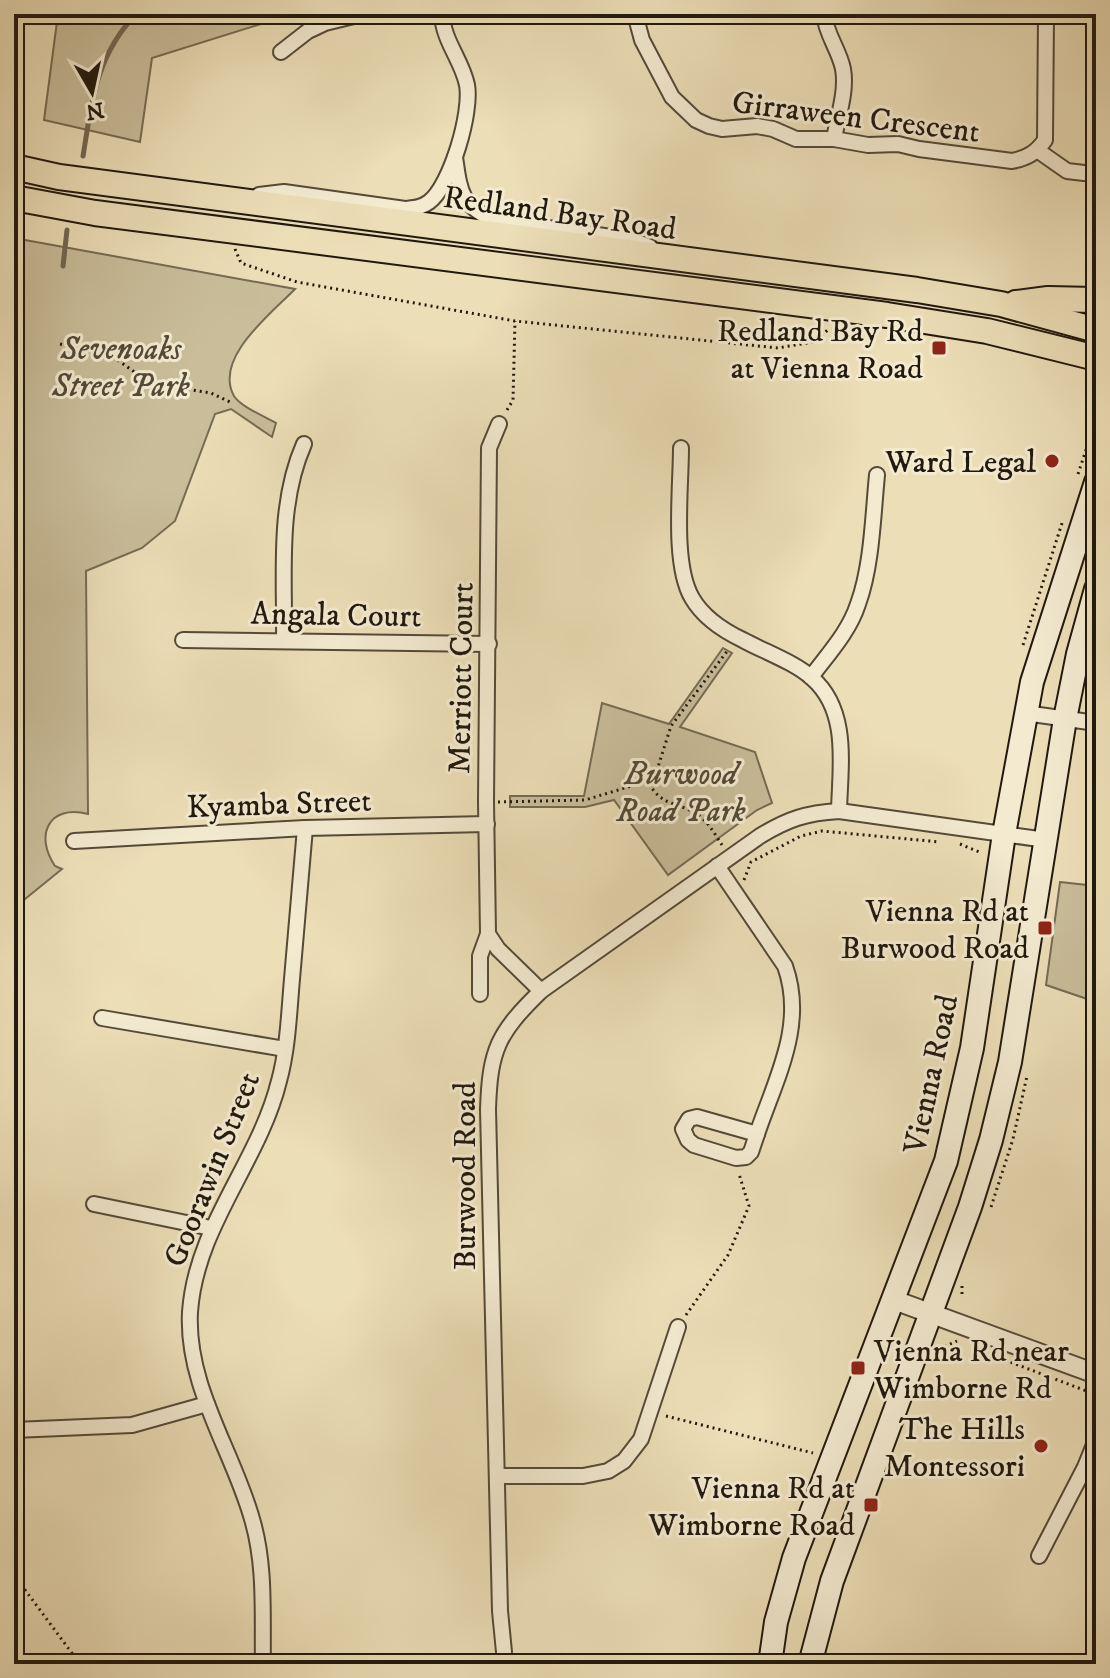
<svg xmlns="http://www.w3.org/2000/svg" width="1110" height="1678" font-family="'IM FELL DW Pica',serif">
<rect width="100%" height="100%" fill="#ecdeb7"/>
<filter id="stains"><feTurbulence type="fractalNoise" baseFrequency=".0025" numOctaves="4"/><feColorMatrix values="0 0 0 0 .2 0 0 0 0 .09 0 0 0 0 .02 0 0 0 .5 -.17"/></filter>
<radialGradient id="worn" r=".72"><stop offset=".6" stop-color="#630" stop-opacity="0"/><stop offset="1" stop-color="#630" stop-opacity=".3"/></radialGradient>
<!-- green -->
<g fill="#c9bd9a" stroke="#756b54" stroke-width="2">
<path d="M58,14H293L152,58L140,142L44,120Z"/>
<path d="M14,238L295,289C272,313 213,358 234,396C241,407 264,416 276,423L272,437L231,409L215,414L175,521L142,548L86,571L88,814C49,804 34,835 55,866L62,869L14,908Z"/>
<path d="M723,648L732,653L680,727L755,752L772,803L757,810L668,875L614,800L585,807H510V796H584L602,703L669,724Z"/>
<path d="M1060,882L1096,886V1002L1046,985Z"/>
<path d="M476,1654L483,1664H380V1655Z"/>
</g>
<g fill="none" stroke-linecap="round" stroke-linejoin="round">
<!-- stream -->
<g stroke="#716751" stroke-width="5">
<path d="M83,156C92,101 96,56 136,14"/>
<path d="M63,266L67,230"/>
</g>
<defs>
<g id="minor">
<path d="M635,14L642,40L672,97L696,120L709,126L722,129L757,126L773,129L796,139H834L868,145L898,144L919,149L1012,161C1027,158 1036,153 1045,140L1046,14"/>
<path d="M824,14C826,35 839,49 843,69C847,91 838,116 834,139"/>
<path d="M281,52L308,31L325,23L362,14"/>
<path d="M1037,150L1067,171L1084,173"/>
<path d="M455,157C460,191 460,204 493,220L632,240L650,247"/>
<path d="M259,195L284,192L405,209C414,208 421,208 429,202C451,185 472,112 467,85C462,60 443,41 442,14"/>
<path d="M499,424L489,448L486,802L488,934L498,949L541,991"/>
<path d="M681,448C681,488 672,564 692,598C703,617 724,631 743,640C765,652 794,662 812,678C850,711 840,767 839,811"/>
<path d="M183,640L489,644"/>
<path d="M284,641C285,576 277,505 304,444"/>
<path d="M811,677C828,654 849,632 858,604C872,566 873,515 877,475"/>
<path d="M1025,713L1096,723"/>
<path d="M74,841L305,828L487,824"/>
<path d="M717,866L785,966C806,1025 776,1078 757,1134"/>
<path d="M480,994V956L488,934"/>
<path d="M102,1018L285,1049"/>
<path d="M697,1117L757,1134L751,1152L746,1157L736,1158L694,1145L688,1140L683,1129L689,1119Z"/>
<path d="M94,1204L211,1228"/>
<path d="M497,1476H583L608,1471L624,1461L641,1439L678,1327"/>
<path d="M14,1511V1430L132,1425L207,1404"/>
<path d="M1039,1556L1085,1467L1096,1440"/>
<path d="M504,1652L500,1611L488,1109C490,1049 498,1033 541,991L760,836C788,819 806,813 839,811L1046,840"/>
<path d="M263,1664C262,1616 266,1566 252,1519C233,1451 186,1386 190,1312C196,1226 259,1162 279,1081C288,1048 289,1013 292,979C296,929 301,878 305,828"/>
</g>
<path id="tertiary" d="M894,1300L1096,1374"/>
<g id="secondary">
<path d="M770,1664L776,1622L794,1558L946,1161L972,1048L1004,834L1032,682L1096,482"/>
<path d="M810,1664L832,1581L970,1207L991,1140L1010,1062L1065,719L1078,654L1096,589"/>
</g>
<g id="primary">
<path d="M14,167L59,177L917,290L1001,304L1096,330"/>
<path d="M14,198L95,213L887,315L987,331L1096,358"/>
<path d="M1016,303L1048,299L1096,300"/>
</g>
</defs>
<!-- minor casing -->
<use href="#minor" stroke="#544a38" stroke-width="18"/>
<!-- tertiary casing -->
<use href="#tertiary" stroke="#544a38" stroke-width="22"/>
<!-- secondary casing -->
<use href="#secondary" stroke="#21190e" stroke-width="26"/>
<!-- primary casing -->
<use href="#primary" stroke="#21190e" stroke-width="28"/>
<!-- path -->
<g stroke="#21190e" stroke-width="3" stroke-dasharray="2 4" stroke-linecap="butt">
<path d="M235,249L241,263L297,282L515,321L778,348L813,342L829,329"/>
<path d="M60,344L100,353L119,361L150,383L211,393L232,403"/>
<path d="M507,410L513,400L515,321"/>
<path d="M1078,474L1090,438L1089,392"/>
<path d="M1023,645L1063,520"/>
<path d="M1088,696L1096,710"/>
<path d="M498,802L585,800L648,781"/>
<path d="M960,844L982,853"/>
<path d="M722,845C716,836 710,825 702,818C682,801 661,809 648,781L658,767L671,726L728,650"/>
<path d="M744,880L751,862L801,836L822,831L940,842"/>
<path d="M991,1207L1013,1139L1027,1076"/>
<path d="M962,1286V1298"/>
<path d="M686,1315L728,1255L749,1206L739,1174"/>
<path d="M939,1349L957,1341"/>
<path d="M1005,1360L1089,1392L1095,1404L1088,1428"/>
<path d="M666,1416L813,1453"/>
<path d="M14,1575L80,1664"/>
<path d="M278,1655C308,1659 340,1653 369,1664"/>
<path d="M155,1664L236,1663L248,1659"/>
</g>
<!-- minor -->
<use href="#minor" stroke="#f3ead0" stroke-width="14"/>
<!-- tertiary -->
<use href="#tertiary" stroke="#f3ead0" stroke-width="18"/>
<!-- secondary -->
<use href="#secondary" stroke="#f3ead0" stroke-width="22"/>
<!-- primary -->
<use href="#primary" stroke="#ecdeb7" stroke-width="24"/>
</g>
<!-- markers -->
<g fill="#8f2418" stroke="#f3ead0" stroke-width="3">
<rect x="931" y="340" width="16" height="16" rx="4"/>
<circle cx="1052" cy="461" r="8"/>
<rect x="1037" y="920" width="16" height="16" rx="4"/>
<rect x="850" y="1360" width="16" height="16" rx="4"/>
<circle cx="1041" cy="1446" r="8"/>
<rect x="863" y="1497" width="16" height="16" rx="4"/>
</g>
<g text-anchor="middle" stroke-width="6" stroke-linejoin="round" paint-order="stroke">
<!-- street labels -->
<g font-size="32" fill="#21190e" stroke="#f3ead0">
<text transform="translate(856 116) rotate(7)" y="11">Girraween Crescent</text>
<text transform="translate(560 212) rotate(8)" y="11">Redland Bay Road</text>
<text transform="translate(336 614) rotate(1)" y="11">Angala Court</text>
<text transform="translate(460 678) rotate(-89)" y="11">Merriott Court</text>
<text transform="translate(279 803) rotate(-2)" y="11">Kyamba Street</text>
<text transform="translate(930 1074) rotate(-78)" y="11">Vienna Road</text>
<text transform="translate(211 1169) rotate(-68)" y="11">Goorawin Street</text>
<text transform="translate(464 1176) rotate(-90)" y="11">Burwood Road</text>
</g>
<!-- poi labels -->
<g font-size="32" fill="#21190e" stroke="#f3ead0" text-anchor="end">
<text x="923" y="341">Redland Bay Rd<tspan x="923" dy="37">at Vienna Road</tspan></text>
<text x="1036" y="472">Ward Legal</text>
<text x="1029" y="921">Vienna Rd at<tspan x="1029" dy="37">Burwood Road</tspan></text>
<text x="874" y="1361" text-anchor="start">Vienna Rd near<tspan x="874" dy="37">Wimborne Rd</tspan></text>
<text x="1025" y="1439">The Hills<tspan x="1025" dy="37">Montessori</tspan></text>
<text x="855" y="1498">Vienna Rd at<tspan x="855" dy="37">Wimborne Road</tspan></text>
</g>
<!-- park labels -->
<g font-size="32" font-style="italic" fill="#534a38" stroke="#f3ead0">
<text x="121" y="359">Sevenoaks<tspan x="121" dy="37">Street Park</tspan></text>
<text x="681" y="784">Burwood<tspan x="681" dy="37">Road Park</tspan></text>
</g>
</g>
<!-- margin -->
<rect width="1110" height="1678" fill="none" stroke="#ecdeb7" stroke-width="48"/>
<rect x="16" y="16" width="1078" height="1646" fill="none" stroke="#21190e" stroke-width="4"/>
<rect x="24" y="24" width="1062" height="1630" fill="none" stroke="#21190e" stroke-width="2"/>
<!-- north arrow -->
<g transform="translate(92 92) rotate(171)" stroke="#f3ead0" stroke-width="6" paint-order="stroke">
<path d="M0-6L14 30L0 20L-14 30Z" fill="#21190e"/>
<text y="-12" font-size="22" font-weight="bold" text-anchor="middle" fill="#21190e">N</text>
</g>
<rect width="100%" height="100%" filter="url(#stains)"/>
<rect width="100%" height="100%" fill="url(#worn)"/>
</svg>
